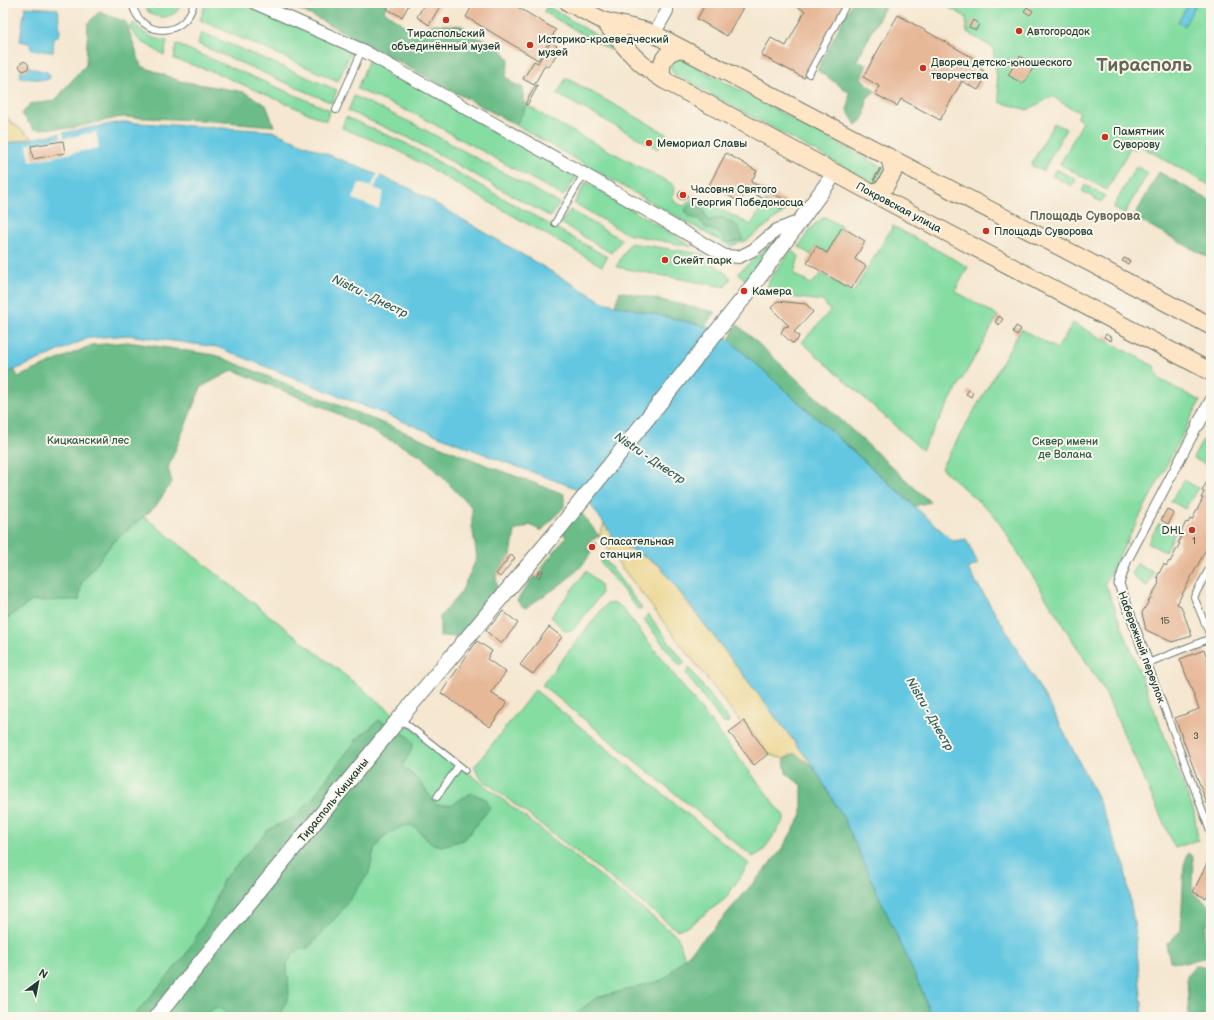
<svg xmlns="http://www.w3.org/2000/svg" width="1214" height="1020" font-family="'Balsamiq Sans',sans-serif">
<rect width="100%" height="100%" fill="#fbf7ec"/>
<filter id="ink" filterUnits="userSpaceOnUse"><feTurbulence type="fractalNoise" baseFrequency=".025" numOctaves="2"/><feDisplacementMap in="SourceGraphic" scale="8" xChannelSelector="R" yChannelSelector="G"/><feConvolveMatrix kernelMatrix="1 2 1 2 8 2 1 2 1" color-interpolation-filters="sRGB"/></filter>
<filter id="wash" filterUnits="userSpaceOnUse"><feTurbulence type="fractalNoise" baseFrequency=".012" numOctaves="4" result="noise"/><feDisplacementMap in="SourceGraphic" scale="16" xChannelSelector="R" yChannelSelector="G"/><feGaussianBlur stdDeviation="0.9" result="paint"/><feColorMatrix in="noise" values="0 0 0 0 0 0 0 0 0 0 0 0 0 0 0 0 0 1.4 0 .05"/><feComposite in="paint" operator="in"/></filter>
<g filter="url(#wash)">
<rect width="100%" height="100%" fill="#f5e7d0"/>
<!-- green -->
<g fill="#85dda2" stroke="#528d6b">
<path d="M143,3H181C180,6 179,9 177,11C166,22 147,17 143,3Z"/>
<path d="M206,3H243L352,50L338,81L200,20Z"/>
<path d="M941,3H1211V186L1139,145L1136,150L1131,146L1107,190L1060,164L1083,122L1077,118L1080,113L1059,101L1053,96L1027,110L1000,102L993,48L967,32L966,17Z"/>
<path d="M547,6L613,45L610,50L544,12Z"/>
<path d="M134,23C145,35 151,38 167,41L164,55L139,40L129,27Z"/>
<path d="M201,32L337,90L332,103L198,44Z"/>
<path d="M176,44L330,110L326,121L214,72L174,59Z"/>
<path d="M680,58L882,167L885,170L880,182L873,183L674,74L671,69V64L674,60Z"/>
<path d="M369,59L578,175L563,196L421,117L357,89Z"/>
<path d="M566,78L667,134L658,149L557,94Z"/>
<path d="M354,96L416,125L559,203L551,217L409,138L348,111Z"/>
<path d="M527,105L549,119L674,185L673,200L678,204L684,206L694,196L751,225L765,201L782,211L792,206L746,241L730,246L668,212L516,125Z"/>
<path d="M346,117L405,143L607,257L602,266L397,150L342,128Z"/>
<path d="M1054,123L1066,129L1043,171L1031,165Z"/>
<path d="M1136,166L1148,173L1124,214L1113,208Z"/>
<path d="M1056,169L1076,180L1072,186L1052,176Z"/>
<path d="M586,182L693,247L627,234L574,203Z"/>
<path d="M1085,185L1105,196L1101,202L1082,191Z"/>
<path d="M570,210L622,240L611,253L561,223Z"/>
<path d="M825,217L842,227L827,253L816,246L811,255L799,247C806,235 812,224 825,217Z"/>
<path d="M893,226L968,267L955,291L998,316L922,450L802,342L830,311L823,301L765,294L770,279L791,251L799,256L794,274L811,284L821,274L853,293Z"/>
<path d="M777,239L746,281L738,273Z"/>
<path d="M630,243L702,254L731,278L725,287L616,267Z"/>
<path d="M1073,323L1154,366L1159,379L1200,401L1105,583L1194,812L1198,840L1175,848L1105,692L995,516L941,468L1021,329L1057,349Z"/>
<path d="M1203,440L1211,444V463L1209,466L1193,458Z"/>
<path d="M3,456L147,519L465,770L677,936L706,1017H3Z"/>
<path d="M1184,480L1198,488L1185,509L1171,501Z"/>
<path d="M1159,523L1175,533L1165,552L1148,543Z"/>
<path d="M603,557L642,608L638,609L600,562Z"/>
<path d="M1137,564L1154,573L1147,586L1134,578L1132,572Z"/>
<path d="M586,571L600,584L601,594L573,630L565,631L551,617Z"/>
<path d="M615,603L622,608L784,816V820L763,851L753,857L542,685L603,608L607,604Z"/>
<path d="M648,614L685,663L680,666L644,620Z"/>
<path d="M689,668L730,722L723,723L686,674Z"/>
<path d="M535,690L749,864L725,899L690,925L677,930L482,779L474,767Z"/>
</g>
<!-- forest -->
<g fill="#6cbc88" stroke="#467c5e">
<path d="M285,3H388L384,11L413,32L434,24L462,26L475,37L495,42L509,59L506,76L512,83L523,88L525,104L527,105L516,125L315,17Z"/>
<path d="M852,3H887L856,62L867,64L861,78L875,91L867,98L864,118L856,125L847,110L849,104V92L817,70Z"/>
<path d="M99,12L126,22L141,66L180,81L244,92L266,105L274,126L200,120L121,117L72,128L34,129L22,114L30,104L55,101L67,86L86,65L88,23Z"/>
<path d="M1159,172L1211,201V259L1134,217Z"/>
<path d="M692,202L702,206L708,221L722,217L739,227L743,240L727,243L718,232L706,228L699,219L689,217L685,210Z"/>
<path d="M620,291L715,312L705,326L615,305Z"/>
<path d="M737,324L930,502L915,506L729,340Z"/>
<path d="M128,342L215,355L496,469L564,494V507L541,531L530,525L515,531L511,555L496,574L497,588L459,637L440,636V617L461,592L477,558L472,525V508L422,456L328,409L233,370L201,387L168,468L172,482L155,507L114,541L81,584L79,600L32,601L6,619L3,629V375L14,369L18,377L92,345Z"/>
<path d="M580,511L599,536L589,542L587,548L591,553C588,556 587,560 584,563C570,580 544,596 525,608L517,601L524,590L534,576L539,579L544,571L541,568L566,537L562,533Z"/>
<path d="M379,720L408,736L413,743L411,751L402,766L418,780L437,805H451L471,793L486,799L490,808L464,840L441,846L430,843L414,826L405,825L384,836L374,850L369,873L340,913L308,948L293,953L287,965L289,995L280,1017H238L216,1007L202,1017H133L184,957L210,914L223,880L268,830L294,817L313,798L323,783L357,739Z"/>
<path d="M794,753L813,766L843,817L923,993L931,1017H571L596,998L663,980L715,927L780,852L802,815V786L786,773L784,759Z"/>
<path d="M1188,853L1193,857L1192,892L1211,907V912L1204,936L1210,942L1205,957L1185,963L1170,961L1166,945L1181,930L1184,865Z"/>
<path d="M1196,965L1211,970V1017H1189L1187,976Z"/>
</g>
<!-- sand -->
<g fill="#eeda9e" stroke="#868c69">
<path d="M3,113L10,121L32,138L3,144Z"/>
<path d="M604,524L616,541L659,565L813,766L794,753L784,759L768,754L744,721L741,723L603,543L599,536Z"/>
</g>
<!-- water -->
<g fill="#63c7e1" stroke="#41828a">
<path d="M1189,3H1197L1184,26L1178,22Z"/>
<path d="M25,7L58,9L60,33L58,36L54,37L53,52L32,50L29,43L20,41Z"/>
<path d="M29,66C36,73 47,67 50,76L49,79L46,80L21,78L20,77L21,69L23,71H26Z"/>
<path d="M122,122L272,131L411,189L603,302L717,329L953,541L966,539L978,564L968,569L1002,624L1053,711L1097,797L1124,864L1135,929L1143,1017H931L923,993L843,817L813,766L659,565L616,541L584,495L573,487L499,460L217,347L128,335L89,338L3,375V144Z"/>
</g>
<!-- pier -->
<g fill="#f5e7d0">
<path d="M60,131H63L64,138L96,132L99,148L30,161L27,145L61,138Z"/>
<path d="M378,173L381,174L374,188L384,192L378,209L353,199L359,183L371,187Z"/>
</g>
<g id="blocks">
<!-- building -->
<g fill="#e7b898">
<path d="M391,3H410L402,17L387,9Z"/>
<path d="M425,3H435L440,6L429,25L417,17Z"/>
<path d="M466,3H511L556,30L538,60L466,17L472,6Z"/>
<path d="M706,3H750L748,6L745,4L727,36L697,19Z"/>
<path d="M791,3H845L804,78L761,55L771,38L786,46L805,11Z"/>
<path d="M1027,7L1033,11L1030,15L1024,11Z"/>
<path d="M898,15L975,59L972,64L984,71L979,80L983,82L978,90L962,81L940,120L901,99L897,106L875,94L879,86L863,77Z"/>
<path d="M973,20L979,24L976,30L969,27Z"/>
<path d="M551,42L560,48L549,67L545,65L534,85L523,79L534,61L538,63Z"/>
<path d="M1020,56L1035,65L1023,84L1008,75Z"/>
<circle cx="24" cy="66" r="4.5"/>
<path d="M536,85L538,86L527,105L525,104Z"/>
<path d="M63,141L65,153L33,159L31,146Z"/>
<path d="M726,153L757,171L751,182L787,201L782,209L747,190L740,202L709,185Z"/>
<path d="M880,168L881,169L874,181L873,180Z"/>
<circle cx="683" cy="195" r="4.5"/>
<path d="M842,227L865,241L855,259L866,266L851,289L807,263L816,246L827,253Z"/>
<path d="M1124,258L1130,261L1128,264L1122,261Z"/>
<path d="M777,301L806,304L813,312L794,332L799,336L797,341L792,343L781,333L784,327L789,326L771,308Z"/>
<path d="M999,316L1003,319L999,325L995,322Z"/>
<path d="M1016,326L1021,329L1017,335L1013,332Z"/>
<path d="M1106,334L1112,338L1111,341L1104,337Z"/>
<path d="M969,390L973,392L971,397L966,394Z"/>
<path d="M1209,478L1211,479V540L1177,604L1181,606L1192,636L1172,642L1146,630L1142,613L1159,583L1158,582L1159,579L1157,577L1164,564L1166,566L1169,561L1170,562L1180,543H1178L1181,537L1179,536L1186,522L1188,523L1190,519L1192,520L1203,498H1201L1204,492L1202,491Z"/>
<path d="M1167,509L1174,513L1168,524L1161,520Z"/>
<path d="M590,544H595V550L590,549Z"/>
<path d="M511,555L515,558L500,577L496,574Z"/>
<path d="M541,569L543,571L539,578L536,576Z"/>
<path d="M503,611L518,623L501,644L486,631Z"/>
<path d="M549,627L562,637L533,674L520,665Z"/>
<path d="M477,641L492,651L487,659L506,672L491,693L507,703L490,727L441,693Z"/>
<path d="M1204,650L1211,668V803L1207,804L1175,718L1199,709L1180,659Z"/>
<path d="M744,721L768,754L754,765L729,732Z"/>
<path d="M1207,863L1211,865V887L1206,898L1193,892Z"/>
<path d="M1211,925V937L1206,935Z"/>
</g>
</g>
</g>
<g filter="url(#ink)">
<use href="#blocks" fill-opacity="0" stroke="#6a786b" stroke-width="1"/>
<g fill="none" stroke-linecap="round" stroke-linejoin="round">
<defs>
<g id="service">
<path d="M132,3C140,39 185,39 194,3"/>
<path d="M809,74L847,3"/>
<path d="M336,110L362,50"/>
<path d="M555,223L584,174"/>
<path d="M1147,661L1211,834"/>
<path d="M1148,663L1211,638L1194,597L1211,565"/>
<path d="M400,719L465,770"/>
<path d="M437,797L458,766"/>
</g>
<g id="pedestrian">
<path d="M667,11L671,3"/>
<path d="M1148,663L1119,584L1126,562L1198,425"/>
</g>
<g id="minor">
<path d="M255,3L362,50L584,174L725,256L739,257L753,250L777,230L800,221"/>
<path d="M654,34L667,11"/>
<path d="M1198,425L1211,401"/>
</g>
<path id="tertiary" d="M156,1017L399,719L558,530L746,295L835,173"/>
<g id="secondary">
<path d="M569,3L604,21L642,30L654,34L1211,326"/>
<path d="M604,21C624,46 636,63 664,80L872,193L1211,372"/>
<path d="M664,80C657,65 665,50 682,49"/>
<path d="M872,193L884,188L893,172L890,159"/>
</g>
</defs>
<!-- service casing -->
<use href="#service" stroke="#6a786b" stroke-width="8"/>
<!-- pedestrian casing -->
<use href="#pedestrian" stroke="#6a786b" stroke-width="11"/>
<!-- minor casing -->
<use href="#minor" stroke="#6a786b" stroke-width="14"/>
<!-- tertiary casing -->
<use href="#tertiary" stroke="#6a786b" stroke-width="17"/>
<!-- secondary casing -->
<use href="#secondary" stroke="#6a786b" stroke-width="19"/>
<!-- service -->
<use href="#service" stroke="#fff" stroke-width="6"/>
<!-- pedestrian -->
<use href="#pedestrian" stroke="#fff" stroke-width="9"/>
<!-- minor -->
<use href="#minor" stroke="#fff" stroke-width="12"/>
<!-- tertiary -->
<use href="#tertiary" stroke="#fff" stroke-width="15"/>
<!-- secondary -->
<use href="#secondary" stroke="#fee5c5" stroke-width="17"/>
</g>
</g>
<!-- markers -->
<g fill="#c8321e" stroke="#fbf7ec" stroke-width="1.5">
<circle cx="446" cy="20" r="4"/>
<circle cx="1019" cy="31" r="4"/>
<circle cx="530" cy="45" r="4"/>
<circle cx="923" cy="68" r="4"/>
<circle cx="1105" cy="137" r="4"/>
<circle cx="649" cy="143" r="4"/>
<circle cx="683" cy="195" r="4"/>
<circle cx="986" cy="231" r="4"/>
<circle cx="665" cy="260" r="4"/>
<circle cx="744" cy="291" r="4"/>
<circle cx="1192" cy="530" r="4"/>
<circle cx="592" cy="547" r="4"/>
</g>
<g text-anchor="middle" stroke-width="4" stroke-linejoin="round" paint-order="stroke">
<!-- number labels -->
<g font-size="9" fill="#515c4d">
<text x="1194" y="544">1</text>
<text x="1165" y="624">1Б</text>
<text x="1196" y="739">3</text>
</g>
<!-- poi labels -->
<g font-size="11" fill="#1f3d34" stroke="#fbf7ec" text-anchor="start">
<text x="1027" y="35">Автогородок</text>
<text x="446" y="37" text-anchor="middle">Тираспольский<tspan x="446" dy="13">объединённый музей</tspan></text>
<text x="538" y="43">Историко-краеведческий<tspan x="538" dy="13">музей</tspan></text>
<text x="931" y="66">Дворец детско-юношеского<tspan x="931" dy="13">творчества</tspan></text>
<text x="1113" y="135">Памятник<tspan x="1113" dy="13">Суворову</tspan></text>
<text x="657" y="147">Мемориал Славы</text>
<text x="691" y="193">Часовня Святого<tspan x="691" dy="13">Георгия Победоносца</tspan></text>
<text x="994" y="235">Площадь Суворова</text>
<text x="673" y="264">Скейт парк</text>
<text x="752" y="295">Камера</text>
<text x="1184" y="534" text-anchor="end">DHL</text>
<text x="600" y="545">Спасательная<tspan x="600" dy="13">станция</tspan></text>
</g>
<!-- street labels -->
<g font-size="11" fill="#1f3d34" stroke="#fbf7ec">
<text transform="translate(899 207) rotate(28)" y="4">Покровская улица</text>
<text transform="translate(1142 647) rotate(70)" y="4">Набережный переулок</text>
<text transform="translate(333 800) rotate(-51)" y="4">Тирасполь-Кицканы</text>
</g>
<!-- park labels -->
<g font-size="11" fill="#335d4a" stroke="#fbf7ec">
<text x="88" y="444">Кицканский лес</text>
<text x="1065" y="445">Сквер имени<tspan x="1065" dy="13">де Волана</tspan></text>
</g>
<!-- neighbourhood labels -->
<g font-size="12" font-weight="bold" fill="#656857" stroke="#fbf7ec">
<text x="1085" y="220">Площадь Суворова</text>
</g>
<!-- water labels -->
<g font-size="12" font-style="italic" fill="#30605f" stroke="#fbf7ec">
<text transform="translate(370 296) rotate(26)" y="4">Nistru - Днестр</text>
<text transform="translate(650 458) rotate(34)" y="4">Nistru - Днестр</text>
<text transform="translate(930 714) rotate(60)" y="4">Nistru - Днестр</text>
</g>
<!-- town labels -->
<g font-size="19" font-weight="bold" fill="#656857" stroke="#fbf7ec">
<text x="1144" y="71">Тирасполь</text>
</g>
</g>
<!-- margin -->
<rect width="1214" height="1020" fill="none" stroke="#fbf7ec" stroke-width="16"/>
<!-- north arrow -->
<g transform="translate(38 982) rotate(32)" stroke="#fbf7ec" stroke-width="3" paint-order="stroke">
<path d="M0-3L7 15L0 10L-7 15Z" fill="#1f3d34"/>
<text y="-6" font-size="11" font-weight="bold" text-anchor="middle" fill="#1f3d34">N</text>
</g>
</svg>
